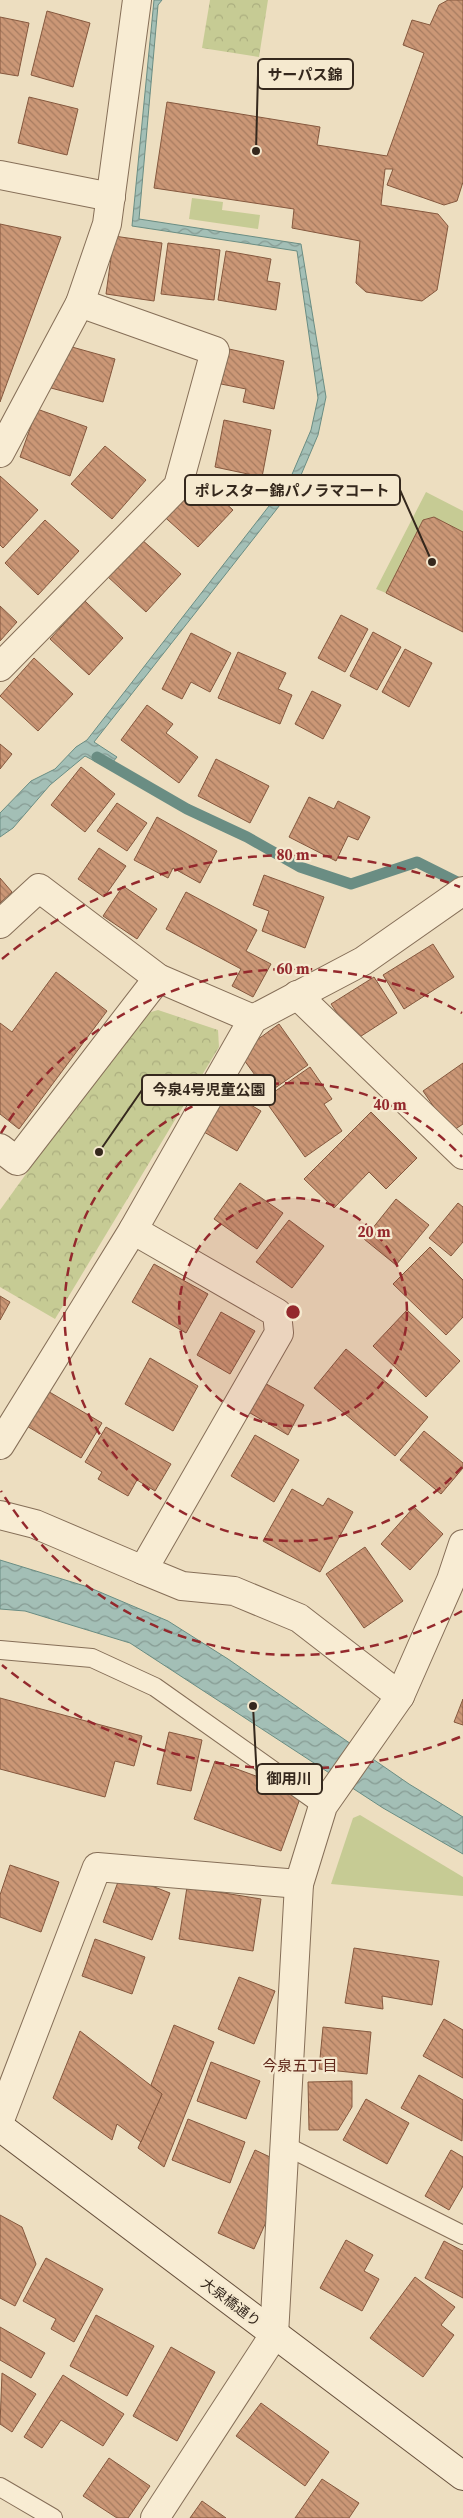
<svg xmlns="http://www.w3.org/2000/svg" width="463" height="2518" font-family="'Source Serif 4','Noto Sans JP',serif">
<defs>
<pattern id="forest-crowns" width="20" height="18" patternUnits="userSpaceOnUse" patternTransform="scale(1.25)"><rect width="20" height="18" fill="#c6cb94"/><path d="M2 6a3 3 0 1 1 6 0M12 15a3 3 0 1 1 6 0" fill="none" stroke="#abae7f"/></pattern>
<pattern id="water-waves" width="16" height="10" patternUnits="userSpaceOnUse" patternTransform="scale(1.25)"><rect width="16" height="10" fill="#a3bfb6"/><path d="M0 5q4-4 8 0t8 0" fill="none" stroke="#869b93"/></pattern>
<pattern id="building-back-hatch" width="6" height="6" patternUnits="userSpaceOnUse" patternTransform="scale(1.25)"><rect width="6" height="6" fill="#cb9776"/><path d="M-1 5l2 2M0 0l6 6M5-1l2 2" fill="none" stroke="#a67b60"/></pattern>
</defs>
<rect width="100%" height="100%" fill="#eddec0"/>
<!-- green -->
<g fill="#c6cb94">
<path d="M192,198L223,202L222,210L260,215L258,229L189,219Z"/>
<path d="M426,492L463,511V532L434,517L423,520L386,593L376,589Z"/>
<path d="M360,1815L463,1877V1896L331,1884L353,1818Z"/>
</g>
<!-- forest -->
<g fill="url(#forest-crowns)">
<path d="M210,0H268L259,57L202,48Z"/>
<path d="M158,1010L218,1030L219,1047L55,1319L0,1287V1210L141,1015Z"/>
</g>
<!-- water -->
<g fill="url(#water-waves)" stroke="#6a8d83">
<path d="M154,0H162L158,5L139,219L301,244L326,397L318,435L298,482L94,742L117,757L108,768L85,756L50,785L13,828L0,837V813L31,781L55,769L76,747L87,740L290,479L311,430L318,398L297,251L132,226Z"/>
<path d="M0,1560L88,1587L168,1621L228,1659L409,1784L463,1817V1854L383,1808L130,1643L25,1611L0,1609Z"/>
</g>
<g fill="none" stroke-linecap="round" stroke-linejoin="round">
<!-- stream -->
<path stroke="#6a8d83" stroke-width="11" d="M97,757L187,809L247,837L300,867L351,884L417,862L463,885"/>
</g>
<!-- building -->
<g fill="url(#building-back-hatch)" stroke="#85583e">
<path d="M448,0H463V182L457,201L444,205L387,185L393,169H385L381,205L438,214L448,226L437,290L422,301L366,292L356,283L360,241L292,228L294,209L154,188L167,102L320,127L317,145L387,156L424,53L403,45L412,20L430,25L439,5Z"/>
<path d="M47,11L90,23L73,87L31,75Z"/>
<path d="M0,17L29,23L18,76L0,73Z"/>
<path d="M29,97L78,109L67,155L18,143Z"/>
<path d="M0,224L61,237L0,402Z"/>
<path d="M114,236L162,243L154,301L106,294Z"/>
<path d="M168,243L220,250L214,300L161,294Z"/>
<path d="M226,251L271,259L267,281L280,283L276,310L218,300Z"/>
<path d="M72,347L115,359L103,402L51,388L57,365Z"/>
<path d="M229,349L284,361L274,409L243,402L246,389L221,384Z"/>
<path d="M37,409L87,427L70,476L20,457Z"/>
<path d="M224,420L271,430L262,477L215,467Z"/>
<path d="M105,446L146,480L112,519L71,484Z"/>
<path d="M194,474L233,510L198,547L159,512Z"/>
<path d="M0,476L38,510L3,548L0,545Z"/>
<path d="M434,517L463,532V632L386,593L423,520Z"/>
<path d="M45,520L79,551L38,595L5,563Z"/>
<path d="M141,539L181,574L146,612L107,576Z"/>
<path d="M85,601L123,638L89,675L50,639Z"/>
<path d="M0,606L17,622L0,641Z"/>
<path d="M341,615L368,629L345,672L318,658Z"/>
<path d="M373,632L401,647L377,690L350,676Z"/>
<path d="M191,633L231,653L210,692L191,682L182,699L162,689Z"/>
<path d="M405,649L432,663L409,707L382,692Z"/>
<path d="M238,652L286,673L278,689L292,695L280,724L218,698Z"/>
<path d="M34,658L73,694L38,731L0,696Z"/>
<path d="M312,691L341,705L323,739L295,724Z"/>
<path d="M147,705L173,724L166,733L198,757L179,783L121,740Z"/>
<path d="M0,744L12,754L0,769Z"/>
<path d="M216,759L269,786L250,823L198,796Z"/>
<path d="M81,767L115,794L85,832L51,805Z"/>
<path d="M309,797L334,809L338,801L370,817L358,840L348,836L336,861L289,837Z"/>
<path d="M117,803L147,823L127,851L97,831Z"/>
<path d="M157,817L217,851L200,883L173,868L168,878L134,860Z"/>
<path d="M99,848L126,866L104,897L78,879Z"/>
<path d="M264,875L324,897L305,948L262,931L269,911L253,905Z"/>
<path d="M0,878L12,892L0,903Z"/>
<path d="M123,886L157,909L137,939L103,916Z"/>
<path d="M186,892L257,930L246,951L271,964L253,997L232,986L241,969L166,929Z"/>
<path d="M433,944L454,977L404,1009L383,975Z"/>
<path d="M56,972L107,1011L19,1129L0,1114V1023L12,1032Z"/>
<path d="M374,977L397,1013L355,1040L331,1004Z"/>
<path d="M279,1024L308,1065L268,1093L239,1053Z"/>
<path d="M463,1063V1124L451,1132L423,1091Z"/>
<path d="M310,1067L332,1099L324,1104L342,1131L305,1157L264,1099Z"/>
<path d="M222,1088L261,1111L237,1151L197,1128Z"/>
<path d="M371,1112L417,1158L386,1189L369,1172L334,1208L304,1179Z"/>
<path d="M240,1183L283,1213L257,1249L214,1219Z"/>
<path d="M396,1199L429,1225L396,1265L364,1239Z"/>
<path d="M458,1203L463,1207V1242L451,1256L429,1238Z"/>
<path d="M289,1220L324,1246L292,1288L256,1262Z"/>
<path d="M430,1247L463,1280V1317L446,1335L393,1284Z"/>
<path d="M154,1264L208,1294L186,1333L132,1302Z"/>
<path d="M0,1296L10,1302L0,1320Z"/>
<path d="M407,1310L460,1361L426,1397L373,1346Z"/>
<path d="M221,1312L255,1331L230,1374L197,1355Z"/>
<path d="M346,1349L428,1417L395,1456L314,1388Z"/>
<path d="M150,1358L198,1386L173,1431L125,1404Z"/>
<path d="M261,1381L304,1405L288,1435L245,1410Z"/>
<path d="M46,1390L102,1423L81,1458L25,1425Z"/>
<path d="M106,1427L171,1464L155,1491L137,1480L128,1496L98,1479L102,1472L85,1462Z"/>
<path d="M424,1431L463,1463V1468L441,1494L400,1460Z"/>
<path d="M255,1435L299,1460L274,1502L231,1476Z"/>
<path d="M292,1489L323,1506L328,1498L353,1512L320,1572L263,1541Z"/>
<path d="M414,1507L443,1534L410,1570L381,1544Z"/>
<path d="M365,1547L403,1601L364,1628L326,1574Z"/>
<path d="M0,1698L142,1736L134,1766L115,1761L105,1797L0,1769Z"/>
<path d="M463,1699V1725L454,1722Z"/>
<path d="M169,1732L202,1740L191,1791L157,1784Z"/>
<path d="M215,1761L302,1793L281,1851L194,1819Z"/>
<path d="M10,1865L59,1882L41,1932L0,1917V1895Z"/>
<path d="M121,1874L170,1893L152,1940L103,1922Z"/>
<path d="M187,1887L261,1899L253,1951L179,1939Z"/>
<path d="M95,1939L145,1957L132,1994L82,1976Z"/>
<path d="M354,1948L439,1961L432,2005L382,1996L383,2009L345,2003Z"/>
<path d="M239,1977L275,1991L254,2044L218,2029Z"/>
<path d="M444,2019L463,2030V2078L423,2056Z"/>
<path d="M174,2025L214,2042L164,2167L138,2148L162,2094L151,2085Z"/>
<path d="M323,2027L371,2032L367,2074L319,2069Z"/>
<path d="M80,2031L162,2094L141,2142L117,2124L112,2140L53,2098Z"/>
<path d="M211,2062L260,2081L246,2119L197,2101Z"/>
<path d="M419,2075L463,2100L462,2141L401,2108Z"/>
<path d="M352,2081V2107L338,2130H309L308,2082Z"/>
<path d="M366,2099L409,2123L387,2164L343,2140Z"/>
<path d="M188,2119L245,2142L230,2183L172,2160Z"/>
<path d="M255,2150L270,2157V2213L254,2249L218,2233Z"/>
<path d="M451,2150L463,2157V2186L449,2210L425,2196Z"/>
<path d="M0,2215L22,2227L36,2264L15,2306L0,2298Z"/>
<path d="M346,2240L373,2255L364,2271L379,2279L362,2311L320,2288Z"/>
<path d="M444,2241L463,2251V2298L425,2278Z"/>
<path d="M46,2258L103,2289L74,2342L51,2329L56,2319L23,2301Z"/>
<path d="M415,2277L455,2307L441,2325L454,2335L423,2377L370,2338Z"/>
<path d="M96,2315L154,2346L127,2396L70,2366Z"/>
<path d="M0,2327L45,2353L31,2378L0,2360Z"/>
<path d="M171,2347L215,2372L177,2441L133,2416Z"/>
<path d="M2,2373L36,2394L12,2432L0,2424Z"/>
<path d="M63,2375L124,2414L103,2446L61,2420L42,2448L24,2437Z"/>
<path d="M261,2403L329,2452L305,2486L236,2436Z"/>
<path d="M109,2458L150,2486L128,2518H117L83,2496Z"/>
<path d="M322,2479L359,2503L349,2518H295Z"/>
<path d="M202,2501L226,2518H190Z"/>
</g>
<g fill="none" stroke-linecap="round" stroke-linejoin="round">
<defs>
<g id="lane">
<path d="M0,1650L92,1658L155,1687L323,1806"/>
<path d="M284,2145L463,2235"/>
<path d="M0,2487L53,2518"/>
</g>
<g id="street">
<path d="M0,175L111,197"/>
<path d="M0,453L80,303"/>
<path d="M0,667L178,486L215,351L80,303L107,224L137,0"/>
<path d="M0,924L39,888L158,978L253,1019"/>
<path d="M297,995L463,1155"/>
<path d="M0,1148L17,1161L158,978"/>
<path d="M0,1445L133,1230L253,1019L363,961L463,891"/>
<path d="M0,1515L35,1524L143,1570"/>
<path d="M400,1696L451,1580L463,1544"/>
<path d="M0,2120L97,1867L299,1884L323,1806L400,1696L299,1618L234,1591L182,1586L143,1570L279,1333L277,1313L133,1230"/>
<path d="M155,2518L274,2335L299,1884"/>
</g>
<path id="secondary" d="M0,2127L463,2476"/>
</defs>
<!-- lane casing -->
<use href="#lane" stroke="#866f58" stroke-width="20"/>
<!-- street casing -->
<use href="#street" stroke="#866f58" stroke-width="30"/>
<!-- secondary casing -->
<use href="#secondary" stroke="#67503c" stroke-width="30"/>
<!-- lane -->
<use href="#lane" stroke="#f8ecd3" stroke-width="18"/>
<!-- street -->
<use href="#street" stroke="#f8ecd3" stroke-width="28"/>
<!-- secondary -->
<use href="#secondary" stroke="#f8ecd3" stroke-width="28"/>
</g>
<!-- distance rings -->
<circle cx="293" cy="1312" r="114" fill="#94292d" fill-opacity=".12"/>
<g fill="none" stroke="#94292d" stroke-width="2.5" stroke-dasharray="9 6">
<circle cx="293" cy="1312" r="114"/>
<path d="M462 1467A229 229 0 1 1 462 1157"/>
<path d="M462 1611A343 343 0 0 1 1 1491M1 1133A343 343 0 0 1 462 1013"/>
<path d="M460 1737A457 457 0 0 1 2 1665M2 959A457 457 0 0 1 460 887"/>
</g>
<g text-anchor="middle" stroke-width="4.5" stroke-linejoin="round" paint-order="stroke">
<!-- street labels -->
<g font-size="14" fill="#35281d" stroke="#f5e9cf">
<text transform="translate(231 2302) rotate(37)" y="5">大泉橋通り</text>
</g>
<!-- neighbourhood labels -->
<g font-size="15" fill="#62291c" stroke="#f5e9cf">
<text x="300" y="2071">今泉五丁目</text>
</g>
</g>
<circle cx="293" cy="1312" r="8" fill="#94292d" stroke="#f5e9cf" stroke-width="2.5"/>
<g font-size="15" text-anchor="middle" font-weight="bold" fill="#94292d" stroke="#f5e9cf" stroke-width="4.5" stroke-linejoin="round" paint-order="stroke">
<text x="293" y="860">80 m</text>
<text x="293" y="974">60 m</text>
<text x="390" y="1110">40 m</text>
<text x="374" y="1237">20 m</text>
</g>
<!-- callouts -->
<path fill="none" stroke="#35281d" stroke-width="2" d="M256 151L258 74M432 562L400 490M99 1152L142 1090M253 1706L257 1779"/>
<g fill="#35281d" stroke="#f5e9cf" stroke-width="2">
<circle cx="256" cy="151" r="5"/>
<circle cx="432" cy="562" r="5"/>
<circle cx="99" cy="1152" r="5"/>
<circle cx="253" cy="1706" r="5"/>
</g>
<g fill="#f5e9cf" stroke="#35281d" stroke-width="2">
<rect x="258" y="59" width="95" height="30" rx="5"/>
<rect x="185" y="475" width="215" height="30" rx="5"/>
<rect x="142" y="1075" width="133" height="30" rx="5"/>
<rect x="257" y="1764" width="65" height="30" rx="5"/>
</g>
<g font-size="15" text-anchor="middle" font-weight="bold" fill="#35281d">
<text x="305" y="80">サーパス錦</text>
<text x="292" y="496">ポレスター錦パノラマコート</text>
<text x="209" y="1095">今泉4号児童公園</text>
<text x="289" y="1784">御用川</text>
</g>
</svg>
